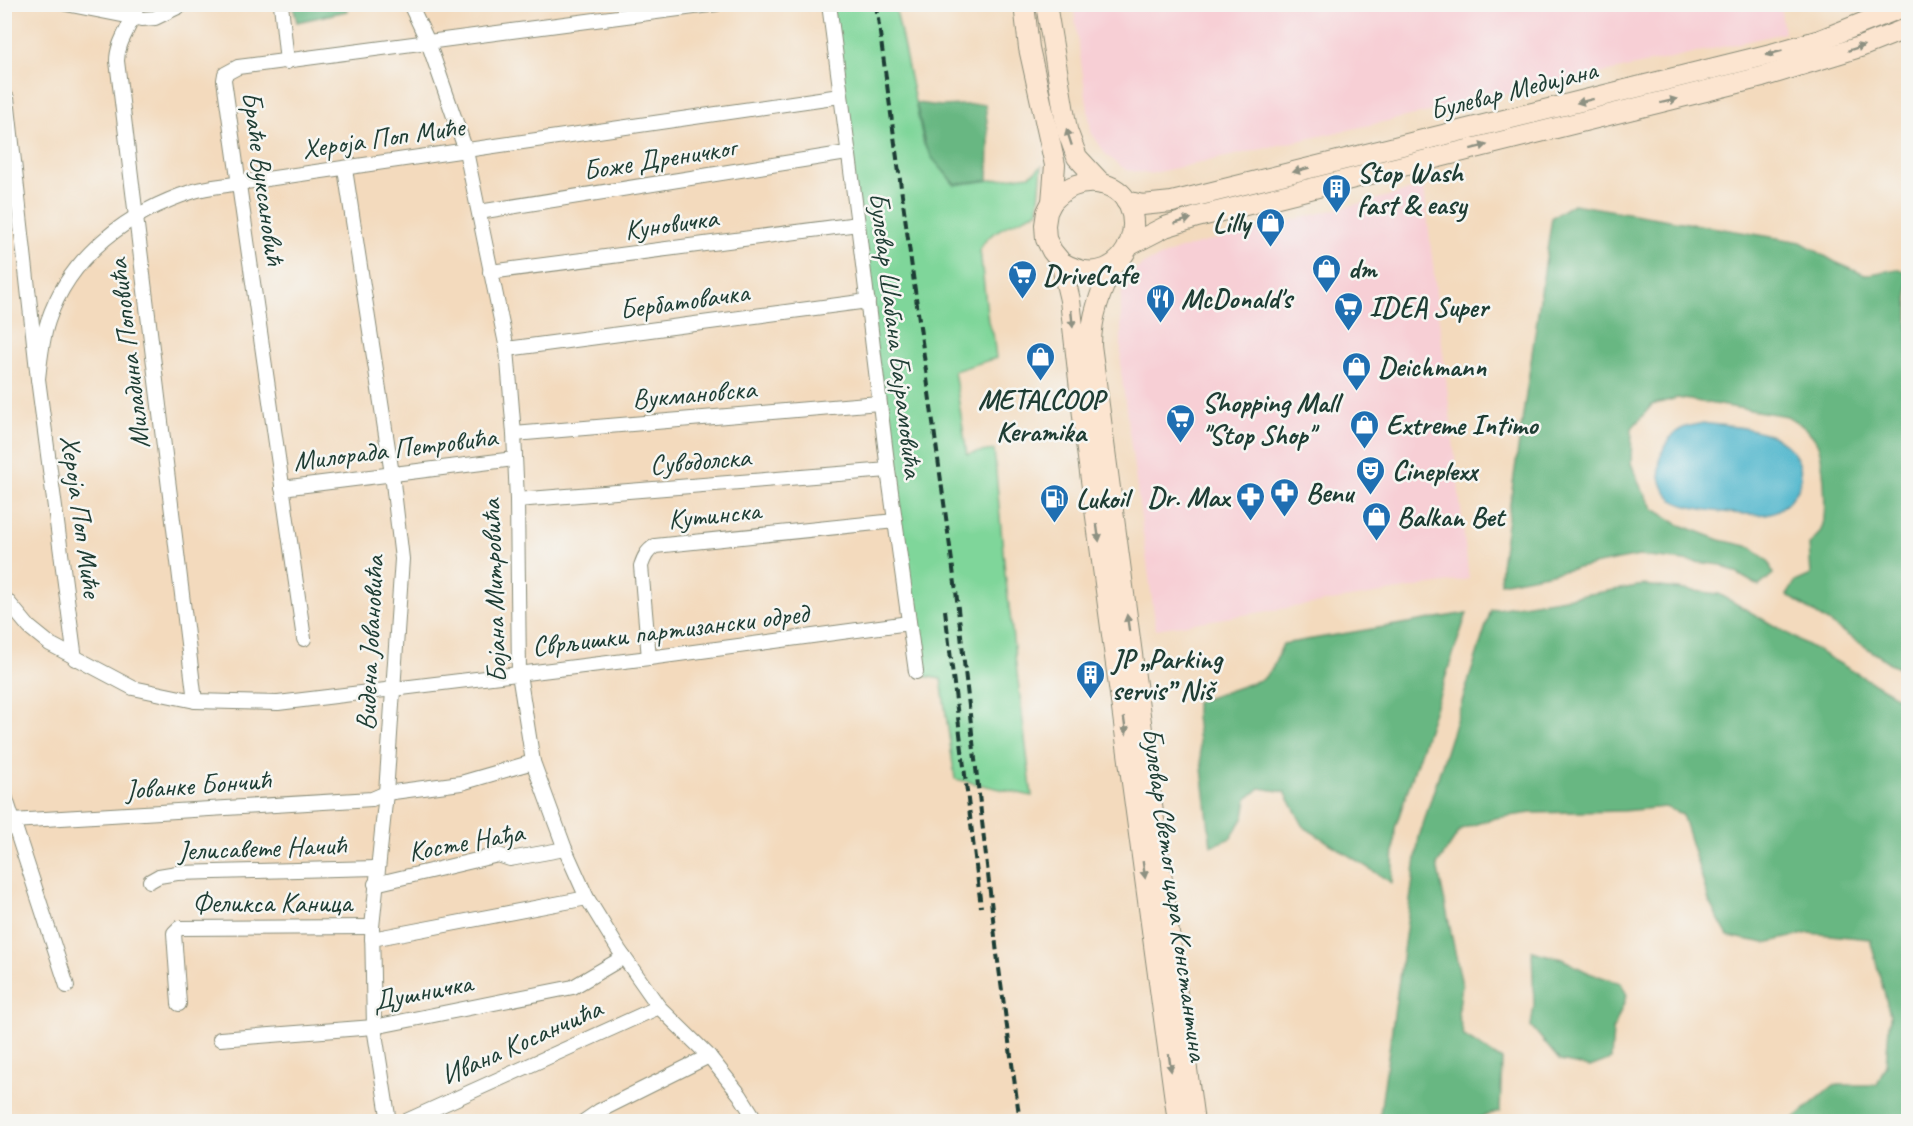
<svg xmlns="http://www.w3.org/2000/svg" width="1913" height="1126" font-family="Caveat,sans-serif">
<rect width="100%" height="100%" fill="#f6f6f2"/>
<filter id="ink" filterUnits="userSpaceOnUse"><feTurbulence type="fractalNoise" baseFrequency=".0167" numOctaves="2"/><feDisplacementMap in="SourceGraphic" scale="12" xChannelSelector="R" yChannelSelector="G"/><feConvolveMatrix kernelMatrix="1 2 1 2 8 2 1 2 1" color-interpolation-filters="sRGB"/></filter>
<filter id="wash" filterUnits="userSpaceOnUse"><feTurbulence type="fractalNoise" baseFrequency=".008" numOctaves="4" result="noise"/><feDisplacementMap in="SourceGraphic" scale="24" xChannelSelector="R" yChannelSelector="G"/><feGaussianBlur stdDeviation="1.35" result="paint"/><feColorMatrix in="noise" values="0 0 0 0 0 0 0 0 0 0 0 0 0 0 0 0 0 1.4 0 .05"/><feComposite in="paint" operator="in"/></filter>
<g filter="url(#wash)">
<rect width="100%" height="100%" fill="#f3dabd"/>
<!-- built -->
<g fill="#f7cfd5">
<path d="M1780,4L1784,33L1149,174L1126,170L1106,155L1091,132L1073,5Z"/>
<path d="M1424,187L1469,579L1156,629L1121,372V296L1126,280L1134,271L1145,263L1183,248Z"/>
</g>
<!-- green -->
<path fill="#7fd69a" stroke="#4f8a67" stroke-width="1.5" d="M829,5H895L924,145L954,185L1030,175L1042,166L1038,211C1020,221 988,229 980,250L988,322L993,333L996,358L954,371L967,454L994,450L1005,573L1032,796L955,779L941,679L918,675Z"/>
<!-- forest -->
<g fill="#67b782" stroke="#437a5b" stroke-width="1.5">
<path d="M293,5H346L347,11L297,22Z"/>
<path d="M916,103L941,106L985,104L989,140L988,180L955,184L933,159L925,144Z"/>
<path d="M1573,204L1801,242L1835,262L1865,275L1898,269L1908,272V675L1787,595L1795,582L1811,575L1809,545C1812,541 1819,535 1821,530C1828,516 1824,455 1816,441C1810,430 1797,422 1787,416L1677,398L1652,405L1632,428L1631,463L1641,488L1654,509L1678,524L1720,540L1751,547L1769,562L1773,574L1759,586L1722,565L1639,556L1500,583L1501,565L1552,217Z"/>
<path d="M1644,585L1719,594L1908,703V1121H1791L1834,1085H1877L1886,1064L1890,1015L1870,939L1809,933L1765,943L1728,936L1710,904L1682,814L1665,807L1623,811L1531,813L1495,818L1461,829L1437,865L1462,985L1458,1014L1464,1036L1502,1060L1500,1111L1469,1121H1379L1419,837L1491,610Z"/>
<path d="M1467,613L1395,828L1392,883L1304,827L1285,792L1260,788L1247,799L1244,817L1231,838L1211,846L1196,716V702L1263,679L1272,669L1283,644Z"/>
<path d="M1532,951L1562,959L1589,973L1621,983L1627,995L1613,1030L1611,1059L1590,1067L1560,1061L1531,1026L1534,1005Z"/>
</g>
<!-- water -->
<path fill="#4eb5cc" stroke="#367980" stroke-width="1.5" d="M1703,423C1737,428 1784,426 1799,463C1802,471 1801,482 1798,489C1791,501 1780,512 1766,514C1749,516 1686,510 1673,500C1651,482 1657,442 1681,429C1687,425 1697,425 1703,423Z"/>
</g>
<g filter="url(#ink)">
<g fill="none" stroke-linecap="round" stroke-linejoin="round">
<defs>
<g id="minor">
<path d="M66,4L142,19L155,18L184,4"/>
<path d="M137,4C133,25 117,40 117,61L195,701"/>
<path d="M281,4L287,62"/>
<path d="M410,4L428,42L466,151L507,349L514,434L517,500L519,674L533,762L565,849L587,898L619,950L659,1007L709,1056L740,1095L757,1122"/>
<path d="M829,4L858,224L888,470L916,672"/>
<path d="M7,98L38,379L75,659"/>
<path d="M345,169L392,474L402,559L386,793L372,927L374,1027L389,1122"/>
<path d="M479,212L847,153"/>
<path d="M490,272L858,224"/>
<path d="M507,349L868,301"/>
<path d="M38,379C40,360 42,339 48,321C70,255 130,211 194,191C208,187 224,186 239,183L840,96"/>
<path d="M514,434L879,403"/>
<path d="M282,488L514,459"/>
<path d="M517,500L888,470"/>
<path d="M4,597L29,627L50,644L133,688L195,701L278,703L649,658L909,623"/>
<path d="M304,639L224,80L225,74L238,67L717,4"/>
<path d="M649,658L641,566C644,557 647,551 655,546L895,521"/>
<path d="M4,793L67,986"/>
<path d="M12,821L372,799L386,793L461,783L533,762"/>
<path d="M150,881L159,876L177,873L377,868"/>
<path d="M375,884L498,855L510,859L565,849"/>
<path d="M372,939L587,898"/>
<path d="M179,1004L174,933L179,928L372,927"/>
<path d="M220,1039L374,1027L573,987L624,957"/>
<path d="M404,1122L659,1007"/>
<path d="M583,1122L599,1111L709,1056"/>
</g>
<g id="secondary">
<path d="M1024,4L1029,48L1055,165L1052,202L1047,212L1045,225L1046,239L1052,251L1061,262L1070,300L1086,443L1178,1122"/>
<path d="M1046,4L1067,130L1077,157L1102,184"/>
<path d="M1126,201L1142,205L1172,202L1771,54L1820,40L1908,5"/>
<path d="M1052,202C1065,188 1078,181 1097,183C1162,192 1132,304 1061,262"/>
<path d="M1130,245L1165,227L1197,217L1762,77L1860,47L1908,28"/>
<path d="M1113,265C1101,291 1091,316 1091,345L1194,1122"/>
</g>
</defs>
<!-- minor casing -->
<use href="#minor" stroke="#898c78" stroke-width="16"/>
<!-- secondary casing -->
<use href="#secondary" stroke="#898c78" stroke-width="22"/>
<!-- minor -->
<use href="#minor" stroke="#fff" stroke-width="14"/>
<!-- secondary -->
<use href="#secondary" stroke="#fce5d0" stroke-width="20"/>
<!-- rail -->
<g stroke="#1f3d34" stroke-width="4" stroke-dasharray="9 4.5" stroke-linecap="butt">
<path d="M876,4L956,591L997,954L1020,1122"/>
<path d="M945,610L981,907"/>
</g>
</g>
<!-- one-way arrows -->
<defs><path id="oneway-solid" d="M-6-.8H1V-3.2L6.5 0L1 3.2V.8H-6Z" transform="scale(1.5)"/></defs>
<g fill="#8e9182">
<use href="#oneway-solid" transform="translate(1856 48) rotate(-18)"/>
<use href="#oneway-solid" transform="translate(1774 53) rotate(164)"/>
<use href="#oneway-solid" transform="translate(1585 101) rotate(166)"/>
<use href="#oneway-solid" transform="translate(1669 101) rotate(-14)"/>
<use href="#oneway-solid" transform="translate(1069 137) rotate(-108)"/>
<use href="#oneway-solid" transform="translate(1479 147) rotate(-14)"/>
<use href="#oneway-solid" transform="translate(1301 170) rotate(165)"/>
<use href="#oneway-solid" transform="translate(1183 221) rotate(-17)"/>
<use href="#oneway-solid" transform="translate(1072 319) rotate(84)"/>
<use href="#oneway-solid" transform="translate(1098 533) rotate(82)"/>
<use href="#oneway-solid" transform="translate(1128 623) rotate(-98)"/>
<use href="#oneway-solid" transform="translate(1125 726) rotate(82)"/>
<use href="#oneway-solid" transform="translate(1144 870) rotate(82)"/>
<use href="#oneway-solid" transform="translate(1170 1063) rotate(82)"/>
</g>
</g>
<!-- icons -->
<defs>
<symbol id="building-pin" viewBox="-11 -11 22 30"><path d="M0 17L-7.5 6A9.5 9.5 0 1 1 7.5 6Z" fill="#1f6fb2" stroke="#f6f6f2"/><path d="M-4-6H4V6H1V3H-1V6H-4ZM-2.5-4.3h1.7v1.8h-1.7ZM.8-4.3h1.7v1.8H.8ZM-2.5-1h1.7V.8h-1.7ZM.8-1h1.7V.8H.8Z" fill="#fff"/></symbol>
<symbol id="shop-pin" viewBox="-11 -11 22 30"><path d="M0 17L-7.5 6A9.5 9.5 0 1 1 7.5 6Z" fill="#1f6fb2" stroke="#f6f6f2"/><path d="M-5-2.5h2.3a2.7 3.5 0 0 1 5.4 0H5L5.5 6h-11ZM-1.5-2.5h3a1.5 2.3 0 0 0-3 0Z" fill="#fff"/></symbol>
<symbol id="supermarket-pin" viewBox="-11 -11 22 30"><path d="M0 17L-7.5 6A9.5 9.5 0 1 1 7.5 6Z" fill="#1f6fb2" stroke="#f6f6f2"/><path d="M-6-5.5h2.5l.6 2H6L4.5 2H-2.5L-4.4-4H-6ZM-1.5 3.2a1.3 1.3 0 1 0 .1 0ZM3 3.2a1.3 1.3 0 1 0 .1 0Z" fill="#fff"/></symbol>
<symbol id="restaurant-pin" viewBox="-11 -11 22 30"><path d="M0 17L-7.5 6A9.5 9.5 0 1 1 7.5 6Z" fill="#1f6fb2" stroke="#f6f6f2"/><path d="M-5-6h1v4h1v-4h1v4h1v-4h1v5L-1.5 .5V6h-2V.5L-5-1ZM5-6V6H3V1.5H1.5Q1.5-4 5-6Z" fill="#fff"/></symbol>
<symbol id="theatre-pin" viewBox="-11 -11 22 30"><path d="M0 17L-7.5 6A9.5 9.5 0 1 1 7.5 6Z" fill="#1f6fb2" stroke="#f6f6f2"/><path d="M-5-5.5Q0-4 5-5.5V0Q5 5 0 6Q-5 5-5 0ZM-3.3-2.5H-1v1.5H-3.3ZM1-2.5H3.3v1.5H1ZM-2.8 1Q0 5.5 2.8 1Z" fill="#fff"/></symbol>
<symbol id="pharmacy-pin" viewBox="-11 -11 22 30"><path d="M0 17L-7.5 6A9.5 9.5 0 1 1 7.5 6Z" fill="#1f6fb2" stroke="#f6f6f2"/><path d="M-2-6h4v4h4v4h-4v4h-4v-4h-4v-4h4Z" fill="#fff"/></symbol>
<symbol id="fuel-pin" viewBox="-11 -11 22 30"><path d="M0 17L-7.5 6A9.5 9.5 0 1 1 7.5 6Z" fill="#1f6fb2" stroke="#f6f6f2"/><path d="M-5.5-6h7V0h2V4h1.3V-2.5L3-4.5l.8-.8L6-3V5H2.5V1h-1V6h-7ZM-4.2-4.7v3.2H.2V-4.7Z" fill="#fff"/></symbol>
</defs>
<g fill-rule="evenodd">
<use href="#building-pin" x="1320" y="172" width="33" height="45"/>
<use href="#shop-pin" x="1254" y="206" width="33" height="45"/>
<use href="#shop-pin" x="1310" y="252" width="33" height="45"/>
<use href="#supermarket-pin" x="1006" y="258" width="33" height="45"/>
<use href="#restaurant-pin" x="1144" y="282" width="33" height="45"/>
<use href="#supermarket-pin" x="1332" y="290" width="33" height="45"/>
<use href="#shop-pin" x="1024" y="340" width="33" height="45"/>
<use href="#shop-pin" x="1340" y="350" width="33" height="45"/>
<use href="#supermarket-pin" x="1164" y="402" width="33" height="45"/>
<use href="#shop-pin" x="1348" y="408" width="33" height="45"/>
<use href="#theatre-pin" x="1354" y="454" width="33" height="45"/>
<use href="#pharmacy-pin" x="1268" y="476" width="33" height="45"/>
<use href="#pharmacy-pin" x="1234" y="480" width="33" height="45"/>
<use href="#fuel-pin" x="1038" y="482" width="33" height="45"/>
<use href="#shop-pin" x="1360" y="500" width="33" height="45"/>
<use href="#building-pin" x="1074" y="658" width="33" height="45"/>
</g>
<g text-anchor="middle" stroke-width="5" stroke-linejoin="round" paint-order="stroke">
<!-- street labels -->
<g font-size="28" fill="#1f3d34" stroke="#f6f6f2">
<text transform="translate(1513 89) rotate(-14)" y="10">Булевар Медијана</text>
<text transform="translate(383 137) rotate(-8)" y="10">Хероја Поп Миће</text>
<text transform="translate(659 158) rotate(-9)" y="10">Боже Дреничког</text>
<text transform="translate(264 178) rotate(82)" y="10">Браће Вуксановић</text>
<text transform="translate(671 223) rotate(-8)" y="10">Куновичка</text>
<text transform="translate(684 300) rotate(-8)" y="10">Бербатовачка</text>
<text transform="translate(897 335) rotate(83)" y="10">Булевар Шабана Бајрамовића</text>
<text transform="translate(128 354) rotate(-97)" y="10">Миладина Поповића</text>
<text transform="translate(694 393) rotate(-5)" y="10">Вукмановска</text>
<text transform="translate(395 448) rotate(-7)" y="10">Милорада Петровића</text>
<text transform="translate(700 460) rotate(-5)" y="10">Суводолска</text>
<text transform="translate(714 514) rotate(-6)" y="10">Кутинска</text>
<text transform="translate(82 516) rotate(82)" y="10">Хероја Поп Миће</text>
<text transform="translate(493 591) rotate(-92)" y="10">Бојана Митровића</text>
<text transform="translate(670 629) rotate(-7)" y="10">Сврљишки партизански одред</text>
<text transform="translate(369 643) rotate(-87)" y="10">Видена Јовановића</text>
<text transform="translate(198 784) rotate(-4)" y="10">Јованке Бончић</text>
<text transform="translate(466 841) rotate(-10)" y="10">Косте Нађа</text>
<text transform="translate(262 847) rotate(-2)" y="10">Јелисавете Начић</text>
<text transform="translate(1176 894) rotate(82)" y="10">Булевар Светог цара Константина</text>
<text x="272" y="912">Феликса Каница</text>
<text transform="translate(422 991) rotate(-11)" y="10">Душничка</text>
<text transform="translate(521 1041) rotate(-24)" y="10">Ивана Косанчића</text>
</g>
<!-- poi labels -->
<g font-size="28" font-weight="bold" fill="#1f3d34" stroke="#f6f6f2" text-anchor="start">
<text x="1357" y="182">Stop Wash<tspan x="1357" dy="32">fast &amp; easy</tspan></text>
<text x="1250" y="232" text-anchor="end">Lilly</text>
<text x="1348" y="278">dm</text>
<text x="1043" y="284">DriveCafe</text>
<text x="1181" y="308">McDonald's</text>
<text x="1369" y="316">IDEA Super</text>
<text x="1378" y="376">Deichmann</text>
<text x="1041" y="409" text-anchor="middle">METALCOOP<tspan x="1041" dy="32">Keramika</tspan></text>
<text x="1202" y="412">Shopping Mall<tspan x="1202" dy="32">"Stop Shop"</tspan></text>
<text x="1386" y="434">Extreme Intimo</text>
<text x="1392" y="480">Cineplexx</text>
<text x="1306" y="502">Benu</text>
<text x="1229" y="506" text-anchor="end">Dr. Max</text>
<text x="1076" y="508">Lukoil</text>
<text x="1397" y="526">Balkan Bet</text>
<text x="1112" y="668">JP „Parking<tspan x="1112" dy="32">servis” Niš</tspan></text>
</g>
</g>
<!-- margin -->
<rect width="1913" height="1126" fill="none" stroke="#f6f6f2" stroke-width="24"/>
</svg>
